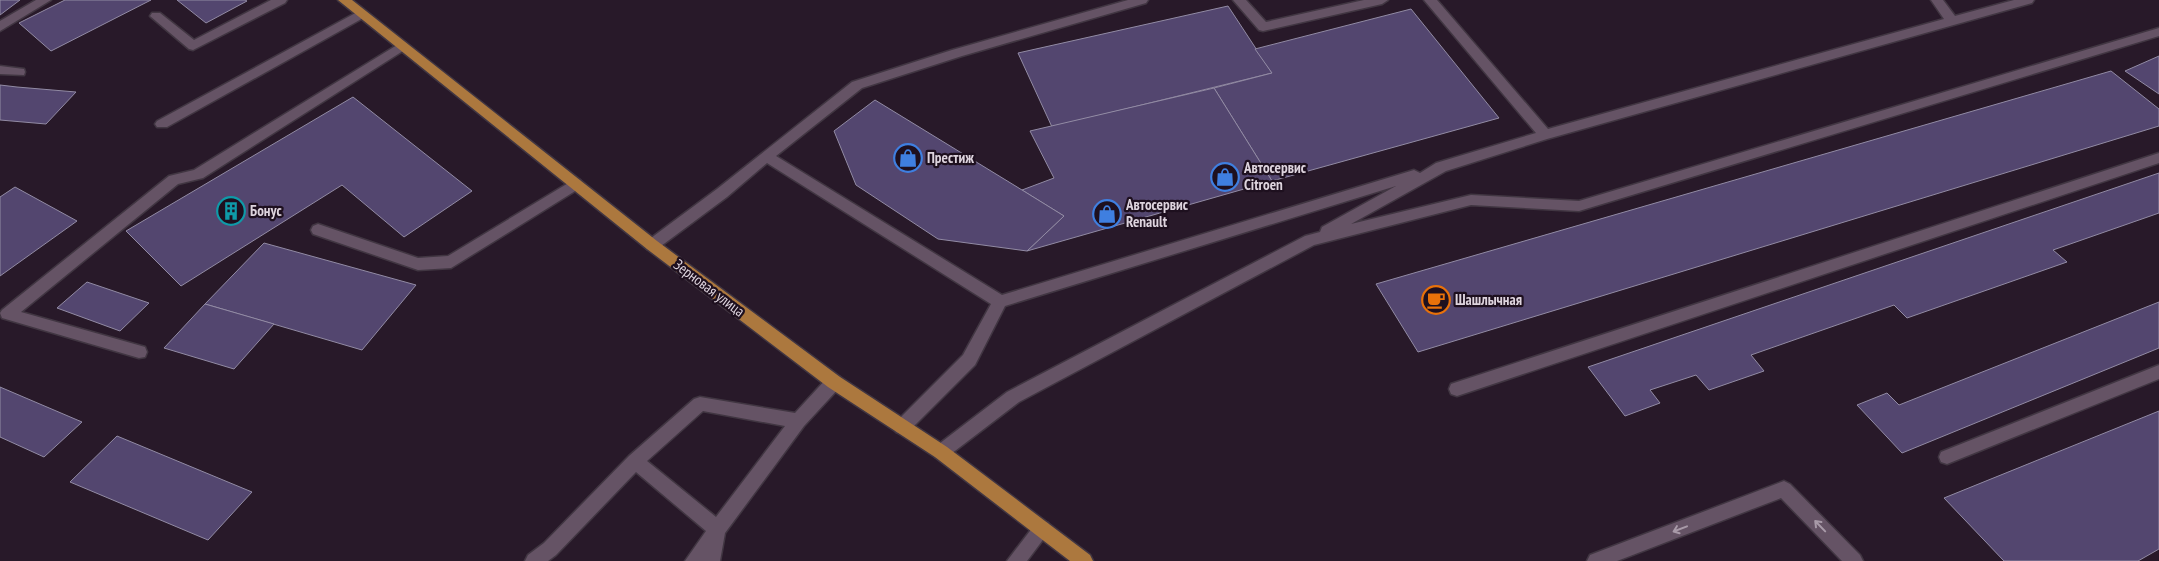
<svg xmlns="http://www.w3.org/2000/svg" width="2159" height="561" font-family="'PT Sans Narrow',sans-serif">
<rect width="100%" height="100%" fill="#281929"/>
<!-- building -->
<g fill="#53466f" stroke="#928ba4">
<path d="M0,0H20L0,15Z"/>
<path d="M65,0H151L51,51L19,23Z"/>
<path d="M177,0H245L247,1L206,23Z"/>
<path d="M1228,6L1272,73L1052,127L1018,53Z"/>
<path d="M1411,9L1499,118L1272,181L1214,88L1272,73L1255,49Z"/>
<path d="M2159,56V94L2125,71Z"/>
<path d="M2111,71L2159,109V126L1418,352L1376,284Z"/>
<path d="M0,85L17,87L76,92L46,124L0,120Z"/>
<path d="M1214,88L1272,181L1027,251L1064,216L1022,190L1054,178L1030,131Z"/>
<path d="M353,97L472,191L404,237L342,185L181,286L126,231Z"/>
<path d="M875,100L1022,190L1064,216L1027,251L938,239L856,185L834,131Z"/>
<path d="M2159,173V213L2053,250L2067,262L1907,318L1894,305L1751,355L1764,371L1709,390L1696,375L1650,390L1660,403L1625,416L1588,367Z"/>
<path d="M15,187L77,221L0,276V197Z"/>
<path d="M264,243L416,285L362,350L205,304Z"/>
<path d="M87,282L149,303L120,331L57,308Z"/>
<path d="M2159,302V348L1902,453L1857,405L1887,393L1899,405Z"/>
<path d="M205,304L274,324L234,369L164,348Z"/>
<path d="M0,387L82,422L44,457L0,437Z"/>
<path d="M2159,411V549L2138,561H2004L1944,498Z"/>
<path d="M117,436L252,492L208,540L70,482Z"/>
</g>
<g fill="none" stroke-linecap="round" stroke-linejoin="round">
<defs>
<g id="lane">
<path d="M36,0H51L0,31V21Z"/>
<path d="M271,0H287L285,3L193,50L189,49L150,16L152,13H160L194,40Z"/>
<path d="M1128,0H1148L1146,3L962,56L862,88L776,156L1002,295L1414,170L1420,173L1436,163L1536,133L1424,0H1437L1548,129L1944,19L1931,0H1943L1955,16L2014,0H2034L2032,3L1547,139L1446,171L1351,224L1471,195L1579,201L2159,28V36L1579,211L1471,205L1314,245L1019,402L947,457L941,459L935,457L933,452L935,447L1007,392L1305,236L1320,232L1322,227L1396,186L1005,306L975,365L908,432L902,434L896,432L894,427L896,422L963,355L991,304L767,163L727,197L657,249L652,251L647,249L645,245L647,241L717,189L852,82L952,50Z"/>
<path d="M1233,0H1246L1266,22L1364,0H1388L1382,4L1263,31L1259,30Z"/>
<path d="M361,10L365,11L367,14L365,17L167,127H157L155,124L157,121Z"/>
<path d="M402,42L406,43L408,46L406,49L203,178L178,184L21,312L145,347L147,352L145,357L139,358L2,318L0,313L2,310L169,176L194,170Z"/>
<path d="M0,66L24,69L25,72L24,75L0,74Z"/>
<path d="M2159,153V163L1457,396L1451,394L1449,389L1451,384L1457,382Z"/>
<path d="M575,179L580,180L582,184L580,188L451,268L418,270L313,234L311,230L313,226L318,224L418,258L448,256Z"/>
<path d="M2159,365V379L1947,464L1941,462L1939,457L1941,452Z"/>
<path d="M834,375L840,377L842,382L840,387L804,426L725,533L720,561H685L706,531L636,472L556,555L548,561H525L528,555L544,543L629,456L694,399L700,397L795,413L828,377ZM703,411L785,426L716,517L647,461Z"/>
<path d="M1784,481L1790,484L1860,555L1863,561H1842L1781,498L1617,561H1587L1590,555Z"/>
<path d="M1042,521L1048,523L1051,529L1027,561H1007L1036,523Z"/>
</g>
<path id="primary" d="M338,0H352L657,241L840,377L947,447L1090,555L1093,561H1070L935,457L828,387L647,249Z"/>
</defs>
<!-- lane casing -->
<use href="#lane" stroke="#413642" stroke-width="3"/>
<!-- primary casing -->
<use href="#primary" stroke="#413642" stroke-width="3"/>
<!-- lane -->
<use href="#lane" fill="#655365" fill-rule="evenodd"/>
<!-- primary -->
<use href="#primary" fill="#ac783e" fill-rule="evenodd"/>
</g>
<!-- one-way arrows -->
<defs><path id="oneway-shaft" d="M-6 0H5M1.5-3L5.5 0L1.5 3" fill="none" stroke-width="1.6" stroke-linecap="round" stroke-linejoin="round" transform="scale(1.25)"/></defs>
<g stroke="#a89aa8">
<use href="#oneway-shaft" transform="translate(1820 526) rotate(-134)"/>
<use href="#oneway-shaft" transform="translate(1680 529) rotate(159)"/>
</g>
<!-- icons -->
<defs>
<symbol id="shop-ring" viewBox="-11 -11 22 22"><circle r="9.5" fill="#1e101f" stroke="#3f7fe0" stroke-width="1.5"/><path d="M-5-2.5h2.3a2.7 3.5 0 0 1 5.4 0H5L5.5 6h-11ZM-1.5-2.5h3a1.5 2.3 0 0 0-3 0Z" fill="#3f7fe0"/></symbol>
<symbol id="building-ring" viewBox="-11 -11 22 22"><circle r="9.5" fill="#1e101f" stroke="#0f9aa8" stroke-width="1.5"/><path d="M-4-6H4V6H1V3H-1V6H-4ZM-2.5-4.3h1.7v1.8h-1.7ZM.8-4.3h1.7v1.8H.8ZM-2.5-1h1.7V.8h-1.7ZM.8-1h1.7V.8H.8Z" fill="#0f9aa8"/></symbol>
<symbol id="cafe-ring" viewBox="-11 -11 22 22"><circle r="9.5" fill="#1e101f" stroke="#e8710a" stroke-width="1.5"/><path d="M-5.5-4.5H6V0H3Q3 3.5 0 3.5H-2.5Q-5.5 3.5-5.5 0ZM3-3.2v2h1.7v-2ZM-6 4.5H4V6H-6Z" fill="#e8710a"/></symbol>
</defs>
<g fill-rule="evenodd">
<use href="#shop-ring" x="892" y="142" width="32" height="32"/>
<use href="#shop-ring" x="1209" y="161" width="32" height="32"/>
<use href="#building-ring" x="215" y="195" width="32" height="32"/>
<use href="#shop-ring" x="1091" y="198" width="32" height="32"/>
<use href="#cafe-ring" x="1420" y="284" width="32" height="32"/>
</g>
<g text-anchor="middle" stroke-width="4.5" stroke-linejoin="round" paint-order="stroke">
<!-- poi labels -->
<g font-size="15" font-weight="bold" fill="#ded4de" stroke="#1e101f" text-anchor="start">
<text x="927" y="163">Престиж</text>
<text x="1244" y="173">Автосервис<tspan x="1244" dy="17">Citroen</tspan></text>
<text x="1126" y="210">Автосервис<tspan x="1126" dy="17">Renault</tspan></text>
<text x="250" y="216">Бонус</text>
<text x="1455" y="305">Шашлычная</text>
</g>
<!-- street labels -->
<g font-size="15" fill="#ded4de" stroke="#1e101f">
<text transform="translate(709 288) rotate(37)" y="5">Зерновая улица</text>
</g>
</g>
</svg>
